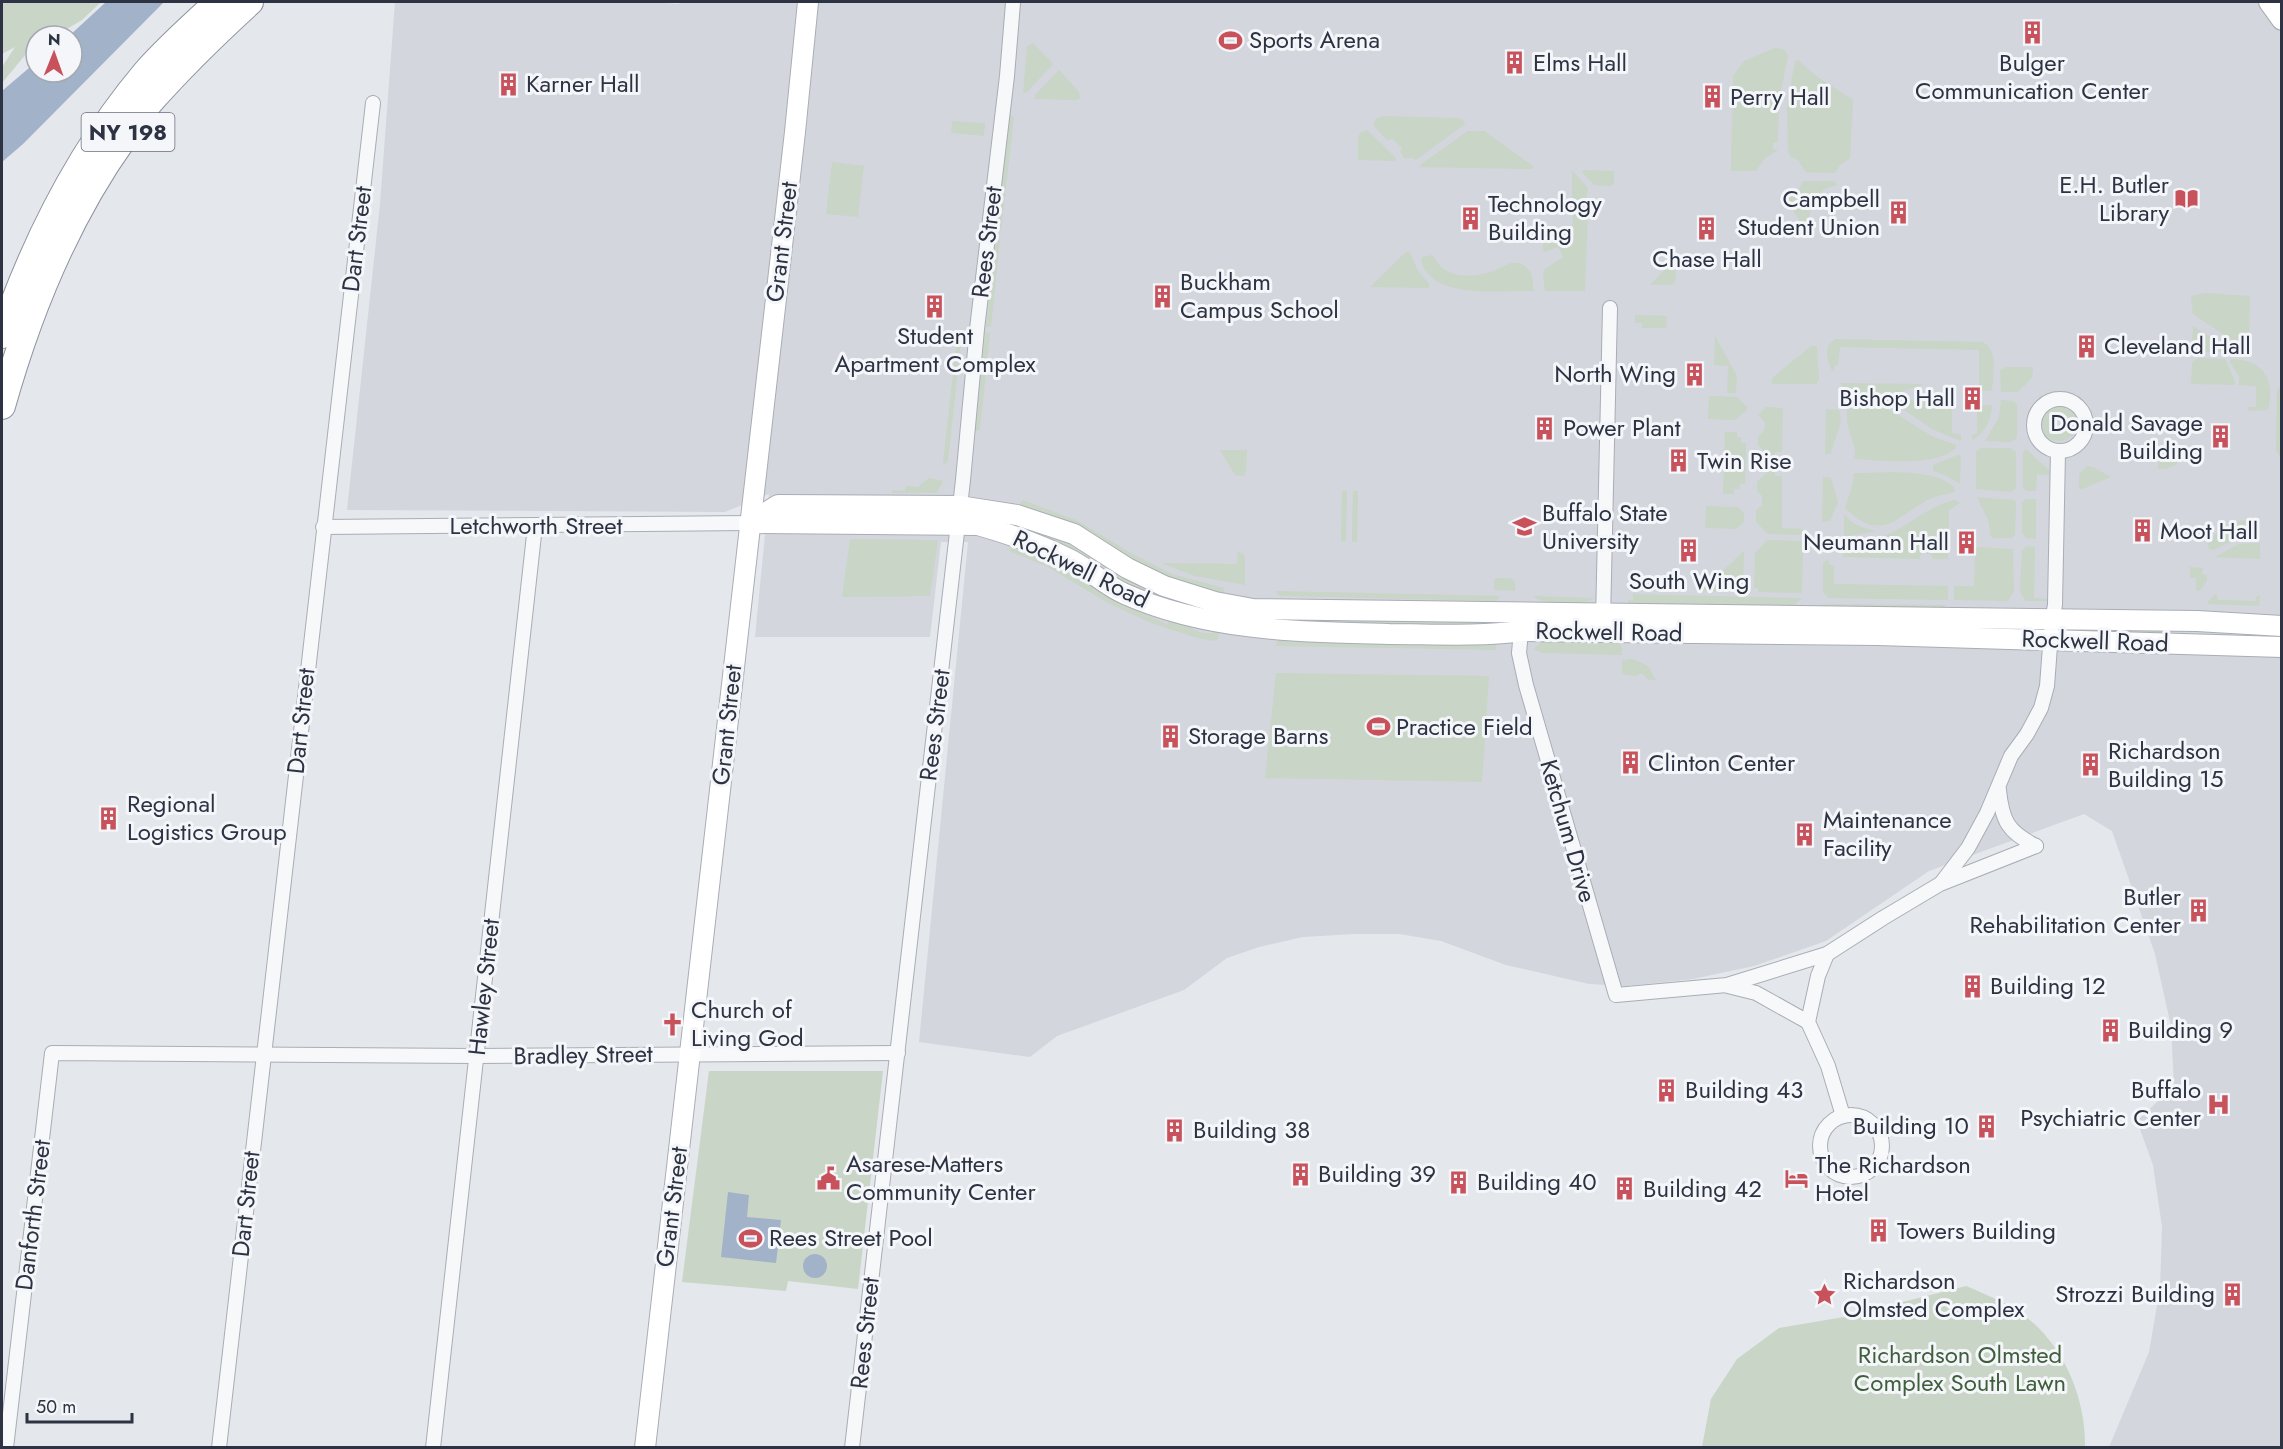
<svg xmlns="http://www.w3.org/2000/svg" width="2283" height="1449" font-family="Jost,sans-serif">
<rect width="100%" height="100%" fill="#e4e7eb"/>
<!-- built -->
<path fill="#d3d6dd" d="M395,2H651L678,4L683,2H2281V1447H2109L2149,1352L2160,1288L2162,1227L2153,1165L2137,1121L2174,1086L2171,1026L2155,954L2112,831L2084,814L1929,871L1826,941L1754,966L1693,979L1627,986L1589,984L1506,965L1441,941L1399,934H1354L1303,937L1259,947L1227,958L1184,990L1057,1036L1030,1057L919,1042L968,542H941L930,637H755L769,494L725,512L347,510L380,204Z"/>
<!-- green -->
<g fill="#c9d5c6" fill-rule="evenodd">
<path d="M2,2H101L82,20L55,36H36V48L26,54L2,83V67L15,47L2,54Z"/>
<path d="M1033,43L1053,64L1027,92L1023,93L1027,46Z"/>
<path d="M1775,48L1784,49L1788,56L1779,101L1778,142L1773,143V149L1778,150L1765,158L1756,171H1731L1733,76L1744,61Z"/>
<path d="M1798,60L1816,76L1853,100L1850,158L1840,165L1835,173L1806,172L1798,160L1791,157L1788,152L1787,104L1795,62Z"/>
<path d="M1059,70L1079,92L1080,98L1077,100L1035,99V95Z"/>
<path d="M1009,114L1014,117L1001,231L997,228Z"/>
<path d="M1383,116L1458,118L1463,120L1465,124L1416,160L1412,158L1405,159L1400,152L1402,148L1393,139L1387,140L1373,125L1377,118Z"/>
<path d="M952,121L985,123L984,136L951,133Z"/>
<path d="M1367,130L1396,158L1395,161L1358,160V137L1361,132Z"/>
<path d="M1468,131H1484L1533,166V169L1420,167V165Z"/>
<path d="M832,162L864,166L858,217L826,214Z"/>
<path d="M1572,170L1588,188L1586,200H1572Z"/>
<path d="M1584,170L1614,171V184L1609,186L1594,185L1582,172Z"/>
<path d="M1803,181H1835L1837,185C1811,190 1809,211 1808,233L1788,203V198L1798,191Z"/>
<path d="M1574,207H1586L1588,209L1585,291H1545L1543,275L1545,269L1563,257L1558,247L1545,252L1543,250V241L1571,238Z"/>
<path d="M1000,239L991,327H986L995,242Z"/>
<path d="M1406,252H1410L1417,269L1429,284V288L1370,287Z"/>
<path d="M1433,255C1443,278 1468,279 1490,272C1503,268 1515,255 1528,269C1534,275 1532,283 1534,291C1504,290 1444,299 1425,270C1422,265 1421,262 1422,257Z"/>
<path d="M1677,257L1675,283L1669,285H1650Z"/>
<path d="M2205,293L2250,296L2249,348L2247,350L2193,314L2191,296Z"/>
<path d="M1635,315L1667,316L1666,328H1642V323H1635Z"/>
<path d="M2193,326L2234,352H2197L2192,347Z"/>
<path d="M985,332L990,333L980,429L975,432Z"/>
<path d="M959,336L961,342L948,461L944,465L943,462L957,338Z"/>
<path d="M1715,336L1737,376L1736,393H1727L1728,366L1714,365Z"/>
<path d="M1836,339L1982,342C1999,349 1993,376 1992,391L1979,390V350L1840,347L1838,365H1835L1833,372C1827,361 1822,346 1836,339Z"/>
<path d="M1811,346H1817L1819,379L1816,384H1772V378Z"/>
<path d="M2198,358L2225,359L2235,381V385L2191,384L2192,362Z"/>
<path d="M2231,359C2263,359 2276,380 2268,410L2248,411V407H2256V386L2239,385V377L2230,362Z"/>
<path d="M2006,367H2033L2032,378L2018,392H2001L2000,370Z"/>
<path d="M1840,383L1923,384V385L1903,391L1887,401L1850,394Z"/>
<path d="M2281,385V458L2276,450L2277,391Z"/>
<path d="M1709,396L1737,397L1747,407V410L1735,420L1708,419Z"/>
<path d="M1930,398V402L1952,403V433L1961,435V441L1932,429L1897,405L1898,402Z"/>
<path d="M2001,400L2012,401L2017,404V438L2010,442L1985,441L1999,417Z"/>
<path d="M1850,401C1880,400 1901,417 1925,432C1934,438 1946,441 1956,445V448C1934,468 1883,460 1854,459L1855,449L1847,423V403Z"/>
<path d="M2058,404L2073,410C2087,431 2064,451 2045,436L2040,423L2045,410ZM2059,414L2064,416L2067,423L2066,428L2058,431L2053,429L2050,423L2052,418Z"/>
<path d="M1977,405H1992C1992,418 1984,435 1972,440V435L1977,434Z"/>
<path d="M1766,407L1783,408L1782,452H1775V459H1771L1758,445V437L1764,431L1765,422L1758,415Z"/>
<path d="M1826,409L1839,410C1845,425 1833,439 1831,454H1825Z"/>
<path d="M1725,432H1737V437H1741V443H1746L1745,484H1740L1739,489H1734V494H1723Z"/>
<path d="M1981,448H2010L2016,452V488L2010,492L1976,489V452Z"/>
<path d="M2026,449L2050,471V475L2037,474L2036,491H2027L2023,488V452Z"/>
<path d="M1220,450H1247L1246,471L1244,476L1235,475Z"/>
<path d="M2164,452L2177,453V464L2166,469H2158L2159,455Z"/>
<path d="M1958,455H1961L1960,484L1947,476L1933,471V465Z"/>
<path d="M2087,466L2093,467L2111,477L2080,490L2079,487V474Z"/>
<path d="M1771,469H1775V476H1782V528L1803,529V535L1768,534L1756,522V510L1762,506V496L1757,491V482Z"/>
<path d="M1854,473C1882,473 1933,467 1954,487L1955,492C1948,494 1939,495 1932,498C1896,515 1884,545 1845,508L1852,487Z"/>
<path d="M1823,477L1831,478L1838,502L1830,521L1822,522Z"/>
<path d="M929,478L943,481L937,493H892V490L905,491L906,486L918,487Z"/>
<path d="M1342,491H1347L1346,541H1341Z"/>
<path d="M1353,491H1358L1357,542H1352Z"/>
<path d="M1977,497L2014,500L2016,502L2015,534L2012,538H1994L1990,535L1989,522Z"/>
<path d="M2026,499H2036V539L2026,538L2022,533V502Z"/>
<path d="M1023,500L1078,521L1133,554L1172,574L1224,588V593L1171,579L1147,568L1071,524L1019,504Z"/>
<path d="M1955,500L1960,503L1949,510L1948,559H1932V555L1922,552L1919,559L1843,557L1844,544C1860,542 1876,540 1891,533C1913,523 1930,505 1955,500Z"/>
<path d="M1706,506L1737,507L1744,513V522L1736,529L1705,528Z"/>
<path d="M981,514L1066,539L1212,607L1205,611L1135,590Z"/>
<path d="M1844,514C1853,525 1862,528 1876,531L1844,537Z"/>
<path d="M2249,520L2248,538H2239L2213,550L2209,549L2208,544C2217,528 2231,520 2249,520Z"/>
<path d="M850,539L938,540L930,596L842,597Z"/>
<path d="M1767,540L1803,541L1802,593L1758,592V588H1754L1755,553Z"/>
<path d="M2260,543V559L2215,557L2239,544Z"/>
<path d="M2027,546L2035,547L2034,598L2047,599V601H2025L2020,591L2022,550Z"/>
<path d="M1010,547L1033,554L1061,567L1119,603L1167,624L1170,620C1192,621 1192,639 1219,631L1218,639L1214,641L1194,637L1151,623L1108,603L1048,567L1009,551Z"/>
<path d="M1975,547L2013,549L2014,591L2008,601L1954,600V586H1974Z"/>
<path d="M1744,551L1743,592L1696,591L1715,578Z"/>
<path d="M1238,552L1243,553L1245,557V585L1195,576L1161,563L1237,564Z"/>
<path d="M1828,559L1830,565L1834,566V584L1948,586V600L1828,598L1823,592V563Z"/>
<path d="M2190,567L2203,568L2202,574L2207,575V581L2199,591L2196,590V578H2190Z"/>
<path d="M1496,578H1510L1515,582V591L1494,590V580Z"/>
<path d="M1276,591L1500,596L1497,601L1279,596Z"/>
<path d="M1633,594L1797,598L1801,599L1792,607L1628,604V600H1633Z"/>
<path d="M2216,594L2218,600L2256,601V597L2260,595L2259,606L2207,604L2209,600Z"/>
<path d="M1533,596L1594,598C1585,606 1541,605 1533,596Z"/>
<path d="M1821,604L1945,605V609L1827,607Z"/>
<path d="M1279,618L1496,621V626H1325Z"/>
<path d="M2078,627L2172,629L2173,631L2170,634L2077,632Z"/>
<path d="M1278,641L1496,645V650L1275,646Z"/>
<path d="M1543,641H1619L1622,648V655L1543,653L1533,649Z"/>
<path d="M1633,659L1648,666L1656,680H1649L1642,673L1636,676L1622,674V660Z"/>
<path d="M1276,673L1489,676L1482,782L1265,778Z"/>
<path d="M709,1071H883L858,1289L788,1281L786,1291L682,1282Z"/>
<path d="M1966,1286C1980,1292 1995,1298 2008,1305C2058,1332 2086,1392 2085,1447H1702L1711,1399L1737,1359L1779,1328L1844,1317Z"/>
</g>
<!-- water -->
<g fill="#a2b2c9">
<path d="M106,2H164L23,144L2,162V91L36,62V72H72V36H69Z"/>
<path d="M728,1192L749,1195L747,1217L781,1220L776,1263L721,1257Z"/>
<circle cx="815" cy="1266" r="12"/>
</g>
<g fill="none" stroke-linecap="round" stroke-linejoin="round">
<defs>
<g id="street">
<circle cx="2060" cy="425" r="26"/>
<path d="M323,527L749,523"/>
<path d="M1603,621L1610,308"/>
<path d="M1521,631L1519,653L1526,685L1616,995L1727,985L1827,954L1883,918L1940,884L2036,846"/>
<path d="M1999,790C2002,821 2008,832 2036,846"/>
<path d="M1942,882L1968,848L1987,813L2011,756L2027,734L2041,708L2047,686L2052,620L2055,605L2058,451"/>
<path d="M1827,954L1818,976L1808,1022L1828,1066L1843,1116"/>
<path d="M1728,986L1756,993L1808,1022"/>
<circle cx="1851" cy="1146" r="31"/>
<path d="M6,1448L52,1053L476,1056L898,1053"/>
<path d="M219,1448L373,103"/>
<path d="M433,1448L535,526"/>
<path d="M852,1448L963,480L977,329L1007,76L1013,3"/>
</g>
<g id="secondary">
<path d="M2269,2L2282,20"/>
<path d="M749,523L778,505L959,506L1017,515L1074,534L1127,568L1164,586L1215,602L1253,609L2197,621L2282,626"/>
<path d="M749,523L978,525C1010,534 1041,545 1071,560C1090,570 1106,586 1125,594C1208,631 1300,632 1389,634C1433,634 1477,637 1521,631L1877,635L2282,647"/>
<path d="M645,1448L795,132L808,2"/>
</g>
<g id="highway">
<path d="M2,335C35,240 81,149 146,72C168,47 194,24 218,2"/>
<path d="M2,406C29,310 66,219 124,138C133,126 141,113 151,101C182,66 216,33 250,2"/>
</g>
</defs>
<!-- street casing -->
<use href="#street" stroke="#a9adb5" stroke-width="16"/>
<!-- secondary casing -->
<use href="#secondary" stroke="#a9adb5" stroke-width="22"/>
<!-- highway casing -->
<use href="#highway" stroke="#8c93a1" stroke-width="28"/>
<!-- street -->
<use href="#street" stroke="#f7f8fa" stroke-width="14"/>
<!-- secondary -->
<use href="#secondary" stroke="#fff" stroke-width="20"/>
<!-- highway -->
<use href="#highway" stroke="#fff" stroke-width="26"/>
</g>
<!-- icons -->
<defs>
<symbol id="building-bare" viewBox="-9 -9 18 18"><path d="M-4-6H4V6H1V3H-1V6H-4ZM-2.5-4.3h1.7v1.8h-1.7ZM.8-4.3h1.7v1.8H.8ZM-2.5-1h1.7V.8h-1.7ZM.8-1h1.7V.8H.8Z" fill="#c8525c" stroke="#f4f6f9" stroke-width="2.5" paint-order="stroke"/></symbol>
<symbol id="stadium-bare" viewBox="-9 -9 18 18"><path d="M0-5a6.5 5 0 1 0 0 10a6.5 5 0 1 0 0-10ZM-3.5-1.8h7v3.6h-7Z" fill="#c8525c" stroke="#f4f6f9" stroke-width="2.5" paint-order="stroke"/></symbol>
<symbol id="library-bare" viewBox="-9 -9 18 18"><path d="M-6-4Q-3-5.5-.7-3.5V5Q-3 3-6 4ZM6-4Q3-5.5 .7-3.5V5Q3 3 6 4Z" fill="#c8525c" stroke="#f4f6f9" stroke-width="2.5" paint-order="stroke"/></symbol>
<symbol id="university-bare" viewBox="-9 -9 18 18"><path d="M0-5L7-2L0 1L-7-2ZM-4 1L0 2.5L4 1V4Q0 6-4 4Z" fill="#c8525c" stroke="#f4f6f9" stroke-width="2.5" paint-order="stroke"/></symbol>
<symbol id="church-bare" viewBox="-9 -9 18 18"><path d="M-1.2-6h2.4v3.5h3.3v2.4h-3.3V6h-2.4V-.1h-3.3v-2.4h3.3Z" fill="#c8525c" stroke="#f4f6f9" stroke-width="2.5" paint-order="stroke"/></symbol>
<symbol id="hospital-bare" viewBox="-9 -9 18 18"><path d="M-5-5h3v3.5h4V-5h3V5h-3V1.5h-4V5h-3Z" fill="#c8525c" stroke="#f4f6f9" stroke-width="2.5" paint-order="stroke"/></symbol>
<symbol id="civic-bare" viewBox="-9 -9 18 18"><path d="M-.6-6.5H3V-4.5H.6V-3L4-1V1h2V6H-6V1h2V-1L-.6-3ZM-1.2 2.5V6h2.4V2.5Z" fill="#c8525c" stroke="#f4f6f9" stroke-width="2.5" paint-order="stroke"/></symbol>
<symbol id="hotel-bare" viewBox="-9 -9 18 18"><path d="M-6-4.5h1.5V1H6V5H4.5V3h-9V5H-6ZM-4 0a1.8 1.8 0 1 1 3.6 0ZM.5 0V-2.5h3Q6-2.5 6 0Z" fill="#c8525c" stroke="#f4f6f9" stroke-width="2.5" paint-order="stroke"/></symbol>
<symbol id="sight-bare" viewBox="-9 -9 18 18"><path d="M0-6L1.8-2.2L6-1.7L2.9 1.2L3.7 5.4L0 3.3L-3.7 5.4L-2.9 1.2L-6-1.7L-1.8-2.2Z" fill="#c8525c" stroke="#f4f6f9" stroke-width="2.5" paint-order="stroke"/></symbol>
</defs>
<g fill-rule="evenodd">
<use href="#building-bare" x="2016" y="16" width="33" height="33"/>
<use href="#stadium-bare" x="1214" y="24" width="33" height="33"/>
<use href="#building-bare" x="1498" y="46" width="33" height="33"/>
<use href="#building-bare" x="492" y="68" width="33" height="33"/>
<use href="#building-bare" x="1696" y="80" width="33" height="33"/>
<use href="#library-bare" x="2170" y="182" width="33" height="33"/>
<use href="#building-bare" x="1882" y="196" width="33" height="33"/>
<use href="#building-bare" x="1454" y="202" width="33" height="33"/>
<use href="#building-bare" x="1690" y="212" width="33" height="33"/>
<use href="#building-bare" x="1146" y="280" width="33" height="33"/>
<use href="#building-bare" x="918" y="290" width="33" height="33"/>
<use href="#building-bare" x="2070" y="330" width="33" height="33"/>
<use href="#building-bare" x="1678" y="358" width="33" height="33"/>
<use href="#building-bare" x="1956" y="382" width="33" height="33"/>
<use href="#building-bare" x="1528" y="412" width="33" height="33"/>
<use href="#building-bare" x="2204" y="420" width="33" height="33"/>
<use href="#building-bare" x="1662" y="444" width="33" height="33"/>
<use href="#university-bare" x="1508" y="510" width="33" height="33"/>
<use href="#building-bare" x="2126" y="514" width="33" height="33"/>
<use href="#building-bare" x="1950" y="526" width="33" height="33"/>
<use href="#building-bare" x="1672" y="534" width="33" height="33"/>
<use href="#stadium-bare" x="1362" y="710" width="33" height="33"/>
<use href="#building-bare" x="1154" y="720" width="33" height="33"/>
<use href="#building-bare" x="1614" y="746" width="33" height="33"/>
<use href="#building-bare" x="2074" y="748" width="33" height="33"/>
<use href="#building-bare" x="92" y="802" width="33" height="33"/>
<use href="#building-bare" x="1788" y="818" width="33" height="33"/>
<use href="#building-bare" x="2182" y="894" width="33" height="33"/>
<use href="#building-bare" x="1956" y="970" width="33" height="33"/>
<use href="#church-bare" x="656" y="1008" width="33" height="33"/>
<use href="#building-bare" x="2094" y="1014" width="33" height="33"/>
<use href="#building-bare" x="1650" y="1074" width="33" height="33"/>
<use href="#hospital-bare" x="2202" y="1088" width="33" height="33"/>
<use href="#building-bare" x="1970" y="1110" width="33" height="33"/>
<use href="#building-bare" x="1158" y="1114" width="33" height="33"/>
<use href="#building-bare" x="1284" y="1158" width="33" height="33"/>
<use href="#civic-bare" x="812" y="1162" width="33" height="33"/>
<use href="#hotel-bare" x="1780" y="1162" width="33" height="33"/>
<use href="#building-bare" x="1442" y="1166" width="33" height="33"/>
<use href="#building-bare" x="1608" y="1172" width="33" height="33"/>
<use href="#building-bare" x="1862" y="1214" width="33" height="33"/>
<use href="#stadium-bare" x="734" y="1222" width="33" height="33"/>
<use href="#building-bare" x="2216" y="1278" width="33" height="33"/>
<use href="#sight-bare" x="1808" y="1278" width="33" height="33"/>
</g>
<g text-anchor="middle" stroke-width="6" stroke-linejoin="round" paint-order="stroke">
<!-- shield labels -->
<rect fill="#f4f6f9" stroke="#696e7a" stroke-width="1.5" x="81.5" y="113" width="93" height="38" rx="4.5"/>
<g font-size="22" font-weight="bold" fill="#2d3343">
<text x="128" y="140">NY 198</text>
</g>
<!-- poi labels -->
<g font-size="24" fill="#2d3343" stroke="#f4f6f9" text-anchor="start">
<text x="1249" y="48">Sports Arena</text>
<text x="1533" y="71">Elms Hall</text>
<text x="2032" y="71" text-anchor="middle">Bulger<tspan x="2032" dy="28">Communication Center</tspan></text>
<text x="526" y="92">Karner Hall</text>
<text x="1730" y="105">Perry Hall</text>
<text x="2169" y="193" text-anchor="end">E.H. Butler<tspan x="2169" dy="28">Library</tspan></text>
<text x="1880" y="207" text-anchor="end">Campbell<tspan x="1880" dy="28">Student Union</tspan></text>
<text x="1488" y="212">Technology<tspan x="1488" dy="28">Building</tspan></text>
<text x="1707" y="267" text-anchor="middle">Chase Hall</text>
<text x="1180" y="290">Buckham<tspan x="1180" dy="28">Campus School</tspan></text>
<text x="935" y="344" text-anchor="middle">Student<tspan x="935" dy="28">Apartment Complex</tspan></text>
<text x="2104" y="354">Cleveland Hall</text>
<text x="1676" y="382" text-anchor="end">North Wing</text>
<text x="1955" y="406" text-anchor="end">Bishop Hall</text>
<text x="2203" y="431" text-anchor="end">Donald Savage<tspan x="2203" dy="28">Building</tspan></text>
<text x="1563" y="436">Power Plant</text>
<text x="1697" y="469">Twin Rise</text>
<text x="1542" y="521">Buffalo State<tspan x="1542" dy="28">University</tspan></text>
<text x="2160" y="539">Moot Hall</text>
<text x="1949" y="550" text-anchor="end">Neumann Hall</text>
<text x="1689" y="589" text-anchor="middle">South Wing</text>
<text x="1396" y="735">Practice Field</text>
<text x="1188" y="744">Storage Barns</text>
<text x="2108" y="759">Richardson<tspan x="2108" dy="28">Building 15</tspan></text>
<text x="1648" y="771">Clinton Center</text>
<text x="127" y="812">Regional<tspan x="127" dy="28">Logistics Group</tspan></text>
<text x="1823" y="828">Maintenance<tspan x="1823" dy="28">Facility</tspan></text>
<text x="2181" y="905" text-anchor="end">Butler<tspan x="2181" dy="28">Rehabilitation Center</tspan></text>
<text x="1990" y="994">Building 12</text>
<text x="691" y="1018">Church of<tspan x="691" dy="28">Living God</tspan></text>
<text x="2128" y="1038">Building 9</text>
<text x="1685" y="1098">Building 43</text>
<text x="2201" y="1098" text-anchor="end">Buffalo<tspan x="2201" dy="28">Psychiatric Center</tspan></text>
<text x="1969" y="1134" text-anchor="end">Building 10</text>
<text x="1193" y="1138">Building 38</text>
<text x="846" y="1172">Asarese-Matters<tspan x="846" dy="28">Community Center</tspan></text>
<text x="1815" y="1173">The Richardson<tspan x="1815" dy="28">Hotel</tspan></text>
<text x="1318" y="1182">Building 39</text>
<text x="1477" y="1190">Building 40</text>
<text x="1643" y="1197">Building 42</text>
<text x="1897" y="1239">Towers Building</text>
<text x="769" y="1246">Rees Street Pool</text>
<text x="1843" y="1289">Richardson<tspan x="1843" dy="28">Olmsted Complex</tspan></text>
<text x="2215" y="1302" text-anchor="end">Strozzi Building</text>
</g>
<!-- street labels -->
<g font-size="24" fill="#2d3343" stroke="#f4f6f9">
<text transform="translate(357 239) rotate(-83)" y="8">Dart Street</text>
<text transform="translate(782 242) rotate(-83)" y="8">Grant Street</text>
<text transform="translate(987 242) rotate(-83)" y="8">Rees Street</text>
<text x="536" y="534">Letchworth Street</text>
<text transform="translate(1081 569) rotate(26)" y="8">Rockwell Road</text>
<text transform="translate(1609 632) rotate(1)" y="8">Rockwell Road</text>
<text transform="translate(2095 641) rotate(2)" y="8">Rockwell Road</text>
<text transform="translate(301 721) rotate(-84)" y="8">Dart Street</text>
<text transform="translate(727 725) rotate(-84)" y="8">Grant Street</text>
<text transform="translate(935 725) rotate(-83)" y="8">Rees Street</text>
<text transform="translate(1568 831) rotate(74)" y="8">Ketchum Drive</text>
<text transform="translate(484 987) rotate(-84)" y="8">Hawley Street</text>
<text transform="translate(583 1055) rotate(-1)" y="8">Bradley Street</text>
<text transform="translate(246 1204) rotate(-84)" y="8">Dart Street</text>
<text transform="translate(672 1207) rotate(-83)" y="8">Grant Street</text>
<text transform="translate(33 1215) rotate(-83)" y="8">Danforth Street</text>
<text transform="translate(865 1333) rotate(-84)" y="8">Rees Street</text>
</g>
<!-- park labels -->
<g font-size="24" fill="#3f5e3b" stroke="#f4f6f9">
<text x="1960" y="1363">Richardson Olmsted<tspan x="1960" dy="28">Complex South Lawn</tspan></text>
</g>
</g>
<!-- border -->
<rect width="2283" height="1449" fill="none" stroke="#2d3343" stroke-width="6"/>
<!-- north arrow -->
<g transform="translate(54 54) rotate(1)"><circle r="28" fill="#f4f6f9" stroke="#a4a8b0" stroke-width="1.5"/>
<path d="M0-4.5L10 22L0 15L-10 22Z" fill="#c8525c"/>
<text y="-9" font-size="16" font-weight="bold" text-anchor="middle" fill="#2d3343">N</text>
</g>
<!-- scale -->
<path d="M27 1413v9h105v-9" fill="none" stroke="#2d3343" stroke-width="3"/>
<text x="36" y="1413" font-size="18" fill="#2d3343" stroke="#f4f6f9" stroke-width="4.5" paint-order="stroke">50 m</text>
</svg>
